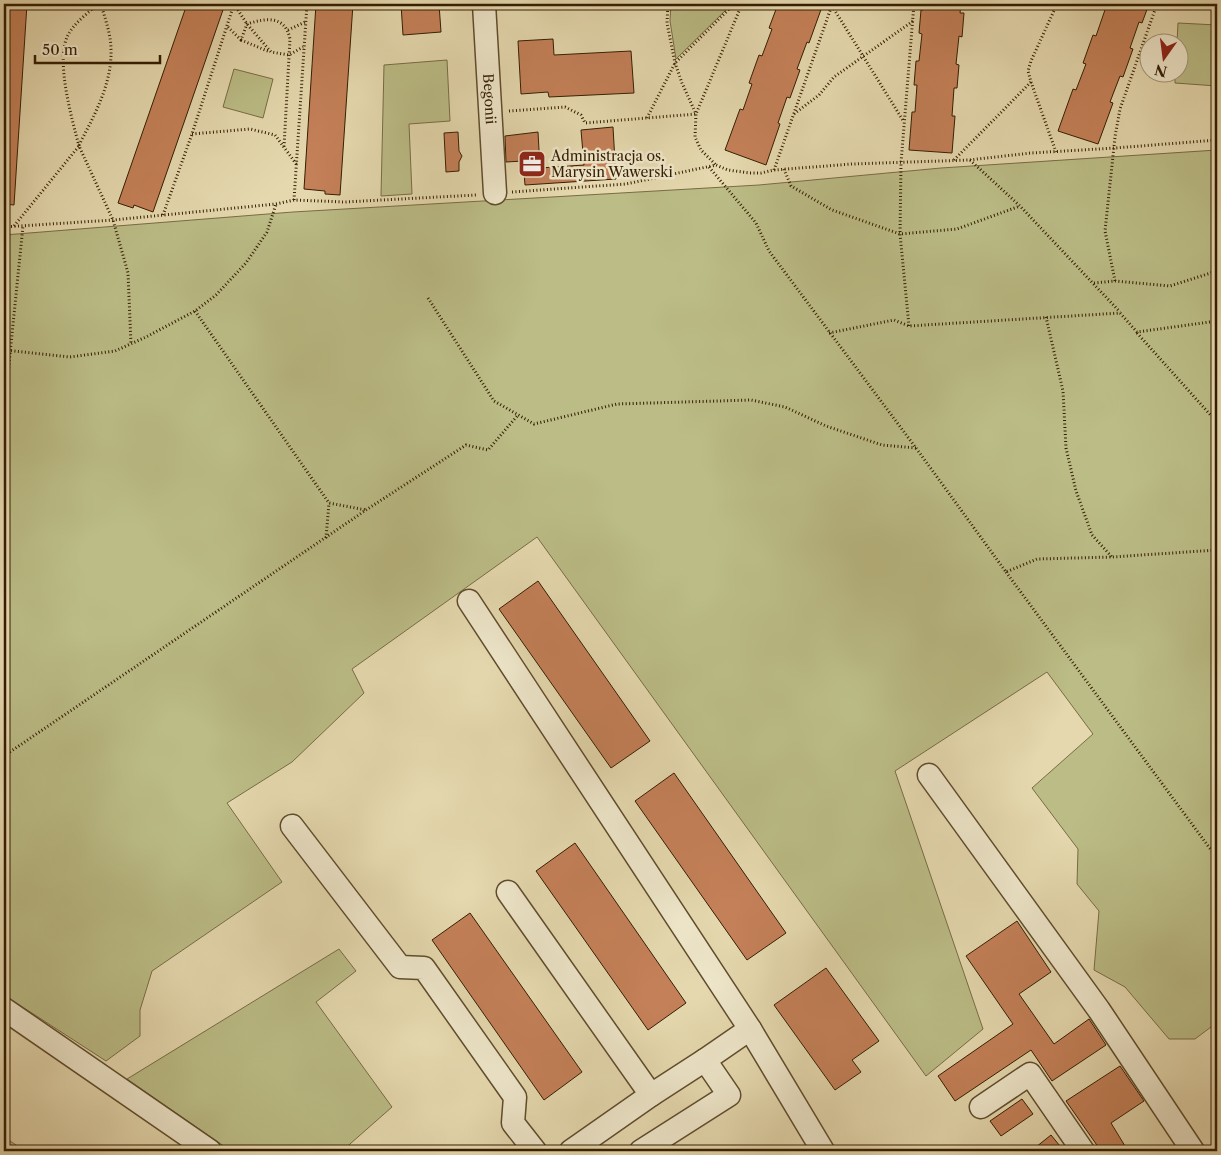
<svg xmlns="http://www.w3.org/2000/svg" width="1221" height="1155" font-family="'Libre Caslon Text',serif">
<rect width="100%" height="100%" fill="#e5d8ae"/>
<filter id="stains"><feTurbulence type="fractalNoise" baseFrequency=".004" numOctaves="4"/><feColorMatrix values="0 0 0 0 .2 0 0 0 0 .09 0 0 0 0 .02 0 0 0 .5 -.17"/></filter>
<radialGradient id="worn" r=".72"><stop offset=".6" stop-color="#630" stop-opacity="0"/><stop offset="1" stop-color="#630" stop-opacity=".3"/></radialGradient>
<!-- green -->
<g fill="#bbbc86" stroke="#786c44">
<path d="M671,4H732L676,59L670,21Z"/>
<path d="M1178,23L1217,25V86L1175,83V73L1178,72V42H1177Z"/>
<path d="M447,60L450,121L409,124L412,194L381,196L384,65Z"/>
<path d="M234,69L273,79L263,118L223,107Z"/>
<path d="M1217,150V1017L1215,1024L1195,1039H1169L1125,987L1094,970L1099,911L1077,884L1078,849L1032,788L1093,734L1047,672L895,771L983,1029L926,1076L537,537L352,669L364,693L292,762L227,803L282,882L152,971L140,1010V1036L106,1061L4,995V235L293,212L759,185L941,168Z"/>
<path d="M339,949L356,971L316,1002L392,1107L342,1151H231L127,1079Z"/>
<path d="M4,1137L25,1151H4Z"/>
</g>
<!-- building -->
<g fill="#c48058" stroke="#341d01">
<path d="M4,4H27L14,205L4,204Z"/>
<path d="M187,4H214L224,7L153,212L134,205L133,208L118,203Z"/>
<path d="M316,4H353L340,195L325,194V191L304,189Z"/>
<path d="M401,4H439L441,32L403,35Z"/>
<path d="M778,4H823L809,43L807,42L797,69L800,70L790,98L787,97L778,123L780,124L766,165L725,150L740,109L743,110L752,84L749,83L759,55L762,56L772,29L769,28Z"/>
<path d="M924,4H961L960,13H964L962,37L959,36L956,64L959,65L957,88H954L952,116H955L952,153L909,150L912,112H915L917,85H914L916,61H919L922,34L919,33L921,10H923Z"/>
<path d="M1107,4H1149L1142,23L1139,22L1130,48L1133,49L1123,77L1120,76L1110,102L1113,103L1098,144L1058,131L1073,89L1076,90L1086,64L1083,63L1093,35L1096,36Z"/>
<path d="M553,39L554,55L631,51L634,93L549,97L548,92L521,94L518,41Z"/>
<path d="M613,127L616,179L525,185L523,161L506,162L505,136L538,132L540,168L584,165L581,130Z"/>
<path d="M458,132L459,151L462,156L459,162V171L446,172L444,133Z"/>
<path d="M538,581L650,741L611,768L499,609Z"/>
<path d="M674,773L786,933L747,960L635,801Z"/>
<path d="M575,843L686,1003L648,1030L536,871Z"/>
<path d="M470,913L582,1072L544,1100L432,940Z"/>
<path d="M1017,921L1051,972L1019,994L1054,1044L1089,1019L1106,1045L1052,1081L1031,1050L955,1101L938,1076L1013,1024L966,956Z"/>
<path d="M826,968L879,1041L852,1060L861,1072L835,1090L774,1005Z"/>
<path d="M1120,1066L1144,1101L1111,1123L1128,1151H1101L1066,1101Z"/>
<path d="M1022,1099L1033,1114L1001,1136L990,1121Z"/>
<path d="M1051,1135L1064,1151H1031Z"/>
</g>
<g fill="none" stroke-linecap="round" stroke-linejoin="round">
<defs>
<g id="minor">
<path id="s1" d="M484,4L495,193"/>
<path d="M469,601L750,1029L823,1151"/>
<path d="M929,775L1099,1010L1193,1151"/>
<path d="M292,826L400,967L424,968L515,1097L513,1123L535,1151"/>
<path d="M508,892L651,1095L705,1060"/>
<path d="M4,1009L210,1151"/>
<path d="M981,1107L1030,1074L1083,1151"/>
<path d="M571,1151L651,1095"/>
<path d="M641,1151L729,1095L705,1060L750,1029"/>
</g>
</defs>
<!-- minor casing -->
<use href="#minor" stroke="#604c2c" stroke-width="25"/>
<!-- path -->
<g stroke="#341d01" stroke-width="3" stroke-dasharray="1 2.5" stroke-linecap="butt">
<path d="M234,4L247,24L271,52L289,55L303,47"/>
<path d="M668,4L667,23L675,63L682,83L696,114L695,137L701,150L716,165"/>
<path d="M832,6L904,122"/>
<path d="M228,27L241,40L247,24C266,18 285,15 290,39L284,147"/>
<path d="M288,30L305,22"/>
<path d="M241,40L270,52"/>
<path d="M1031,82L1056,152"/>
<path d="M509,111L565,107L581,115L585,123L696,114L742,4"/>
<path d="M794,114L819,95L834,77L913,21"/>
<path d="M647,118L675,63L734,4"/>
<path d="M192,134L250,129L275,135L297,165"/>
<path d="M79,145C94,116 112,84 111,50C111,34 105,19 101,4"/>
<path d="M79,146C72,119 55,60 68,35C74,23 88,13 98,4"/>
<path d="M954,160L1031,82L1028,71L1031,61L1057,4"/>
<path d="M970,160L1020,206L1120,312"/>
<path d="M709,167L756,223L769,251L916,448L1006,572L1037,559L1112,557L1217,550"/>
<path d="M784,169L791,186L832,210L900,234L957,229L1020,206"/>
<path d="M774,170L832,5"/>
<path d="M512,192L626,184L716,165L728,170L750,173H761L774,170L852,164L969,160L1031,153L1115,148L1217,140"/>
<path d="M294,200L307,4"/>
<path d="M163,215L192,134L234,4"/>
<path d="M14,226L79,146L113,220L128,273L131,344"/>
<path d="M4,227L113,220L276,204L294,200L345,202L476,195"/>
<path d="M1115,281L1105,231L1115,137L1120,109L1157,4"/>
<path d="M1094,283L1115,281L1170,286L1217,271"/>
<path d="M428,298L494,401L534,424L617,404L751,400L785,407L826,426L882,445L916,448"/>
<path d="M195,311L329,503L366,510"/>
<path d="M1046,317L1063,391L1066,448L1076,491L1092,535L1112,557"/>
<path d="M909,326L900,234L901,163L914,4"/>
<path d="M829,333L894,320L909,326L1120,313L1137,332L1217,321"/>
<path d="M1137,333L1215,420L1217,477"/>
<path d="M1217,349L1215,420L1217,423"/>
<path d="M4,350L70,357L115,351L146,337L195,311L216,295L246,263L267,232L276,204"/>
<path d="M4,413L23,226"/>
<path d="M326,538L329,503"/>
<path d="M1006,572L1217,858"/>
<path d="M4,756L366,510L466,445L488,450L518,415"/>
</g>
<!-- minor -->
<use href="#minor" stroke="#eee6ca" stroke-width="22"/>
</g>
<!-- icons -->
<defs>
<symbol id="office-square" viewBox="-11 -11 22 22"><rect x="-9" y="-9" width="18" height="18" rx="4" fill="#8f2418" stroke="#eee6ca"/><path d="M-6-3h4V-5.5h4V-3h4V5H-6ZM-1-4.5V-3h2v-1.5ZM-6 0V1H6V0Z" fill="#fff"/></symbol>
</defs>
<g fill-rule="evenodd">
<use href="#office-square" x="516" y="148" width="32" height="32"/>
</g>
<g text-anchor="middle" stroke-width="5" stroke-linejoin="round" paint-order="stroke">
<!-- street labels -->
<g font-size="14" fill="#341d01" stroke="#eee6ca">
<text dy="5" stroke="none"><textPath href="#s1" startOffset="95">Begonii</textPath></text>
</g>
<!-- poi labels -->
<g font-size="14" fill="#341d01" stroke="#eee6ca" text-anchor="start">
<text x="551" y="161">Administracja os.<tspan x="551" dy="16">Marysin Wawerski</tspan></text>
</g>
</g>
<!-- margin -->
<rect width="1221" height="1155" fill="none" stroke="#e5d8ae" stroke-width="20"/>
<rect x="5" y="5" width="1211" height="1145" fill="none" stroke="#341d01" stroke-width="2.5"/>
<rect x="10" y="10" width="1201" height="1135" fill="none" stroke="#341d01"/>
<!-- north arrow -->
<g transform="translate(1164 58) rotate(194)"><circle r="24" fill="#eee6ca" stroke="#a4967a"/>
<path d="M0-4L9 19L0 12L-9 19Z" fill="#8f2418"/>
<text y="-8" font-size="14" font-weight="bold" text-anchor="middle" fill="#341d01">N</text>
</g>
<!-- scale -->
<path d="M35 55v8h125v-8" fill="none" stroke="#341d01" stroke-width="2.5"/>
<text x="42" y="55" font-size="15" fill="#341d01" stroke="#eee6ca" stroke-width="4" paint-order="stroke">50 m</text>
<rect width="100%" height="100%" filter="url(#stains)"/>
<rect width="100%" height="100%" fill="url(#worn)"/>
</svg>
